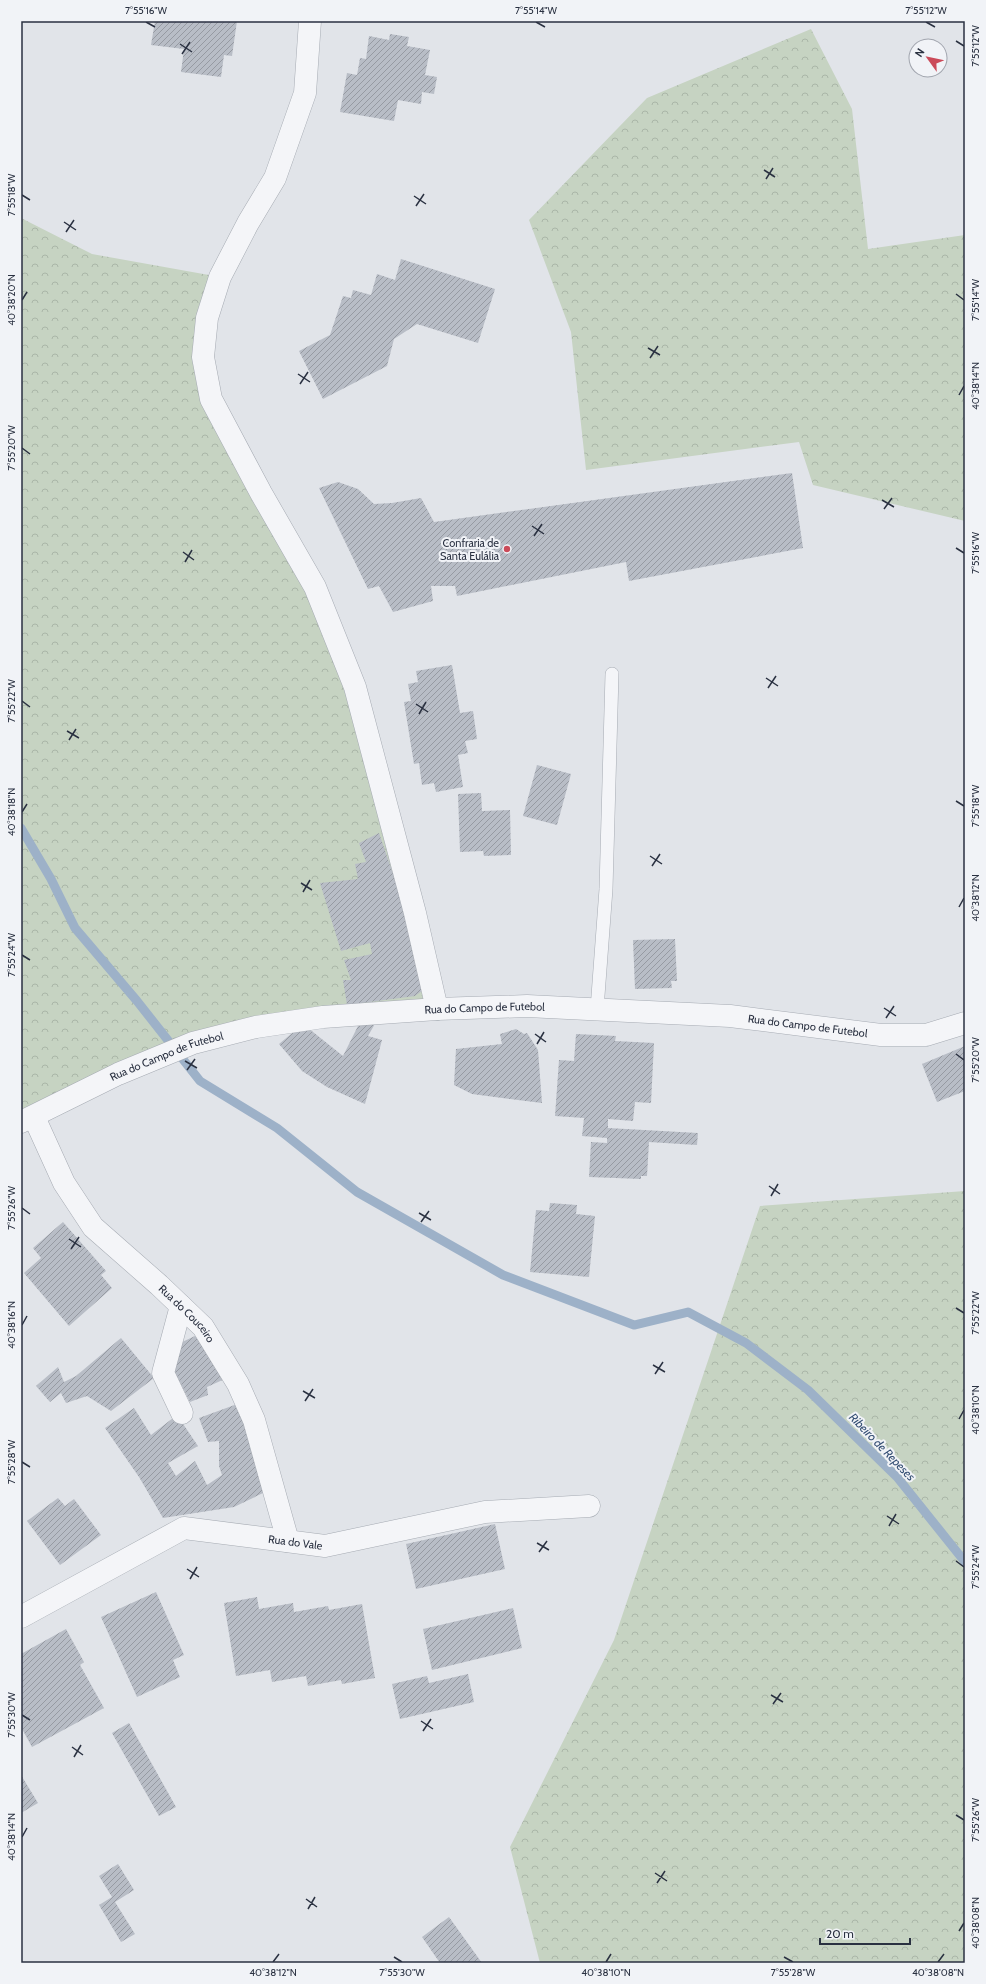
<svg xmlns="http://www.w3.org/2000/svg" width="986" height="1984" font-family="Cabin,sans-serif">
<defs>
<pattern id="forest-crowns" width="20" height="18" patternUnits="userSpaceOnUse"><rect width="20" height="18" fill="#c6d3c2"/><path d="M2 6a3 3 0 1 1 6 0M12 15a3 3 0 1 1 6 0" fill="none" stroke="#aab6a8"/></pattern>
<pattern id="building-hatch" width="6" height="6" patternUnits="userSpaceOnUse"><rect width="6" height="6" fill="#b8bdc6"/><path d="M-1 1l2-2M0 6l6-6M5 7l2-2" fill="none" stroke="#969aa2"/></pattern>
</defs>
<rect width="100%" height="100%" fill="#e1e4e9"/>
<!-- forest -->
<g fill="url(#forest-crowns)">
<path d="M811,29L852,109L868,249L965,235V521L813,485L799,442L586,470L571,332L529,220L647,98Z"/>
<path d="M21,218L92,254L220,277L211,399L315,587L437,1009L256,1027L21,1119Z"/>
<path d="M965,1191V1963H540L510,1847L614,1640L760,1206Z"/>
</g>
<g fill="none" stroke-linecap="round" stroke-linejoin="round">
<!-- stream -->
<path stroke="#9db1c8" stroke-width="9" d="M21,828L51,879L75,928L137,1001L200,1081L277,1128L357,1192L503,1275L634,1325L688,1312L746,1343L808,1390L897,1477L965,1562"/>
</g>
<!-- building -->
<g fill="url(#building-hatch)">
<path d="M155,21H237L232,56L224,55L221,77L181,72L184,49L151,45Z"/>
<path d="M390,34L409,37L407,46L430,50L425,75L437,77L434,94L422,92L421,104L398,100L394,121L340,112L347,73L357,75L360,58L366,59L369,36L389,40Z"/>
<path d="M401,259L495,289L478,343L417,324L394,339L387,366L323,399L299,351L330,335L343,296L351,298L353,290L371,295L377,274L395,280Z"/>
<path d="M792,473L803,548L629,581L626,562L457,596L455,586H431L433,601L393,612L379,586L368,589L319,488L338,482L358,489L374,504L392,503L421,498L434,522Z"/>
<path d="M452,665L460,713L473,711L477,739L465,741L468,753L458,755L463,787L436,792L434,783L422,785L419,763L414,764L404,702L411,701L408,684L418,682L416,671Z"/>
<path d="M537,765L571,774L557,825L523,816Z"/>
<path d="M481,793L482,811L510,810L511,855L484,856L483,851L460,852L458,794Z"/>
<path d="M379,833L403,903L422,991L415,996L347,1005L343,980H351L344,960L372,954L370,943L341,951L320,883L358,879L355,864L366,862L359,843Z"/>
<path d="M675,939L677,981H671L672,988L635,989L633,940Z"/>
<path d="M361,1020L376,1022L368,1036L382,1040L365,1104L327,1087L302,1071L279,1044L303,1024L343,1056Z"/>
<path d="M516,1029L524,1034L527,1033L538,1050L542,1103L472,1094L454,1085L456,1049L502,1044L500,1034Z"/>
<path d="M576,1034L616,1036L615,1041L654,1043L651,1103L635,1102L633,1121L608,1119V1128L698,1133L697,1145L649,1142L647,1176H641V1179L589,1177L591,1142L607,1143V1138L582,1136L584,1118L555,1116L559,1060L574,1061Z"/>
<path d="M965,1046V1091L937,1102L922,1064Z"/>
<path d="M550,1203L577,1205L576,1214L595,1216L589,1277L530,1272L536,1210L549,1211Z"/>
<path d="M63,1222L106,1271L101,1275L112,1288L69,1326L24,1273L41,1258L33,1248Z"/>
<path d="M195,1336L227,1378L207,1387L208,1395L190,1402L174,1370L180,1343Z"/>
<path d="M121,1338L154,1378L111,1411L87,1396L66,1403L61,1393L50,1402L36,1386L58,1367L64,1382L76,1376Z"/>
<path d="M240,1403L263,1493L234,1507L163,1518L139,1477L105,1428L134,1408L151,1435L177,1415L198,1446L168,1463L176,1476L195,1461L207,1485L222,1475L219,1466V1441L208,1442L199,1418Z"/>
<path d="M58,1498L65,1506L74,1499L101,1535L60,1565L27,1521Z"/>
<path d="M495,1524L505,1569L416,1589L406,1544Z"/>
<path d="M156,1592L184,1655L173,1660L180,1677L137,1697L101,1617Z"/>
<path d="M257,1597L259,1609L293,1603L294,1612L328,1606L329,1610L362,1604L375,1678L342,1684L341,1680L308,1686L306,1676L272,1682L270,1670L236,1676L224,1603Z"/>
<path d="M513,1608L522,1648L432,1670L423,1629Z"/>
<path d="M66,1629L84,1662L80,1665L104,1708L32,1747L21,1727V1654Z"/>
<path d="M468,1674L474,1702L400,1719L392,1684L427,1676L429,1683Z"/>
<path d="M129,1723L176,1807L159,1816L112,1733Z"/>
<path d="M21,1775L38,1803L21,1813Z"/>
<path d="M118,1864L134,1890L115,1902L135,1934L121,1942L99,1905L112,1897L99,1876Z"/>
<path d="M449,1917L482,1963H440L422,1937Z"/>
</g>
<g fill="none" stroke-linecap="round" stroke-linejoin="round">
<defs>
<path id="service" d="M597,1009L606,889L612,674"/>
<g id="minor">
<path d="M310,21L305,93L275,178L248,223L220,277L207,318L203,357L211,399L261,493L315,587L355,687L415,913L437,1009"/>
<path id="s1" d="M34,1117L64,1183L93,1227L159,1285L203,1327L238,1384L254,1420L288,1541"/>
<path id="s2" d="M21,1122L118,1074L193,1043L256,1027L323,1017L437,1009L527,1006L730,1016L881,1035H926L965,1023"/>
<path d="M181,1306L163,1373L182,1413"/>
<path id="s3" d="M21,1617L184,1528L325,1546L485,1512L589,1506"/>
</g>
</defs>
<!-- service casing -->
<use href="#service" stroke="#a6abb3" stroke-width="14"/>
<!-- minor casing -->
<use href="#minor" stroke="#a6abb3" stroke-width="23"/>
<!-- service -->
<use href="#service" stroke="#f4f5f8" stroke-width="13"/>
<!-- minor -->
<use href="#minor" stroke="#f4f5f8" stroke-width="22"/>
</g>
<!-- ticks -->
<path fill="none" stroke="#2a3141" stroke-width="1.5" d="M146,22L155,27M536,22L545,27M926,22L935,27M956,41L964,46M180,44L192,52M182,54L190,42M764,170L775,177M766,179L773,168M22,195L30,200M414,196L426,204M416,206L424,194M64,222L76,230M66,232L74,220M956,294L964,300M22,300L27,292M648,348L660,355M650,358L658,346M298,374L310,382M300,384L308,372M959,395L964,386M22,448L30,454M882,500L894,507M884,509L892,498M532,526L544,534M534,536L542,524M956,548L964,553M183,552L194,560M185,562L192,550M766,678L778,686M768,688L776,676M22,701L30,707M416,704L428,712M419,714L426,702M67,731L79,738M69,740L76,729M956,801L964,806M22,812L27,804M650,856L662,864M652,866L660,854M301,883L312,890M303,892L310,880M959,907L964,898M22,955L30,960M884,1008L896,1016M886,1018L894,1006M535,1034L546,1042M537,1044L544,1032M956,1054L964,1060M185,1061L197,1068M187,1070L195,1059M769,1186L780,1194M771,1196L778,1184M22,1208L30,1214M419,1213L431,1220M421,1222L429,1211M69,1239L81,1247M71,1249L79,1237M956,1308L964,1313M22,1325L27,1316M653,1365L665,1372M655,1374L663,1362M303,1391L315,1398M305,1401L313,1389M959,1419L964,1410M22,1462L30,1467M887,1516L899,1524M889,1526L896,1514M537,1543L549,1550M539,1552L547,1541M956,1561L964,1567M187,1569L199,1577M190,1579L197,1567M771,1695L783,1702M773,1704L781,1693M22,1715L30,1720M421,1721L433,1729M423,1731L431,1719M72,1747L83,1755M74,1757L81,1745M956,1815L964,1820M22,1837L27,1828M655,1873L667,1881M657,1883L665,1871M306,1899L317,1907M308,1909L315,1897M959,1931L964,1923M394,1957L402,1962M784,1957L793,1962M273,1962L279,1954M606,1962L611,1954M938,1962L944,1954"/>
<!-- markers -->
<circle fill="#cb4a59" stroke="#f1f3f7" stroke-width="1.5" cx="507" cy="549" r="4"/>
<g text-anchor="middle" stroke-width="4" stroke-linejoin="round" paint-order="stroke">
<!-- poi labels -->
<g font-size="11" fill="#2a3141" stroke="#f1f3f7" text-anchor="end">
<text x="499" y="547">Confraria de<tspan x="499" dy="13">Santa Eulália</tspan></text>
</g>
<!-- street labels -->
<g font-size="11" fill="#2a3141" stroke="#f1f3f7">
<text dy="4" stroke="none"><textPath href="#s2" startOffset="484">Rua do Campo de Futebol</textPath></text>
<text dy="4" stroke="none"><textPath href="#s2" startOffset="808">Rua do Campo de Futebol</textPath></text>
<text dy="4" stroke="none"><textPath href="#s2" startOffset="160">Rua do Campo de Futebol</textPath></text>
<text dy="4" stroke="none"><textPath href="#s1" startOffset="253">Rua do Couceiro</textPath></text>
<text dy="4" stroke="none"><textPath href="#s3" startOffset="298">Rua do Vale</textPath></text>
</g>
<!-- water labels -->
<g font-size="12" font-style="italic" fill="#354f74" stroke="#f1f3f7">
<text transform="translate(882 1447) rotate(46)" y="4">Ribeiro de Repeses</text>
</g>
</g>
<!-- border -->
<rect width="986" height="1984" fill="none" stroke="#f1f3f7" stroke-width="44"/>
<!-- north arrow -->
<g transform="translate(928 58) rotate(303)"><circle r="19" fill="#f1f3f7" stroke="#a1a5ae"/>
<path d="M0-3L7 15L0 10L-7 15Z" fill="#cb4a59"/>
<text y="-6" font-size="11" font-weight="bold" text-anchor="middle" fill="#2a3141">N</text>
</g>
<!-- scale -->
<path d="M820 1938v6h90v-6" fill="none" stroke="#2a3141" stroke-width="2"/>
<text x="826" y="1938" font-size="12" fill="#2a3141" stroke="#f1f3f7" stroke-width="3" paint-order="stroke">20 m</text>
<rect x="22" y="22" width="942" height="1940" fill="none" stroke="#2a3141" stroke-width="1.5"/>
<g font-size="10" text-anchor="middle" fill="#2a3141">
<text x="146" y="14">7°55'16"W</text>
<text x="536" y="14">7°55'14"W</text>
<text x="926" y="14">7°55'12"W</text>
<text transform="translate(975 46) rotate(-90)" y="4">7°55'12"W</text>
<text transform="translate(11 195) rotate(-90)" y="4">7°55'18"W</text>
<text transform="translate(975 300) rotate(-90)" y="4">7°55'14"W</text>
<text transform="translate(11 300) rotate(-90)" y="4">40°38'20"N</text>
<text transform="translate(975 386) rotate(-90)" y="4">40°38'14"N</text>
<text transform="translate(11 448) rotate(-90)" y="4">7°55'20"W</text>
<text transform="translate(975 553) rotate(-90)" y="4">7°55'16"W</text>
<text transform="translate(11 701) rotate(-90)" y="4">7°55'22"W</text>
<text transform="translate(975 806) rotate(-90)" y="4">7°55'18"W</text>
<text transform="translate(11 812) rotate(-90)" y="4">40°38'18"N</text>
<text transform="translate(975 898) rotate(-90)" y="4">40°38'12"N</text>
<text transform="translate(11 955) rotate(-90)" y="4">7°55'24"W</text>
<text transform="translate(975 1060) rotate(-90)" y="4">7°55'20"W</text>
<text transform="translate(11 1208) rotate(-90)" y="4">7°55'26"W</text>
<text transform="translate(975 1313) rotate(-90)" y="4">7°55'22"W</text>
<text transform="translate(11 1325) rotate(-90)" y="4">40°38'16"N</text>
<text transform="translate(975 1410) rotate(-90)" y="4">40°38'10"N</text>
<text transform="translate(11 1462) rotate(-90)" y="4">7°55'28"W</text>
<text transform="translate(975 1567) rotate(-90)" y="4">7°55'24"W</text>
<text transform="translate(11 1715) rotate(-90)" y="4">7°55'30"W</text>
<text transform="translate(975 1820) rotate(-90)" y="4">7°55'26"W</text>
<text transform="translate(11 1837) rotate(-90)" y="4">40°38'14"N</text>
<text transform="translate(975 1923) rotate(-90)" y="4">40°38'08"N</text>
<text x="273" y="1976">40°38'12"N</text>
<text x="402" y="1976">7°55'30"W</text>
<text x="606" y="1976">40°38'10"N</text>
<text x="793" y="1976">7°55'28"W</text>
<text x="938" y="1976">40°38'08"N</text>
</g>
</svg>
